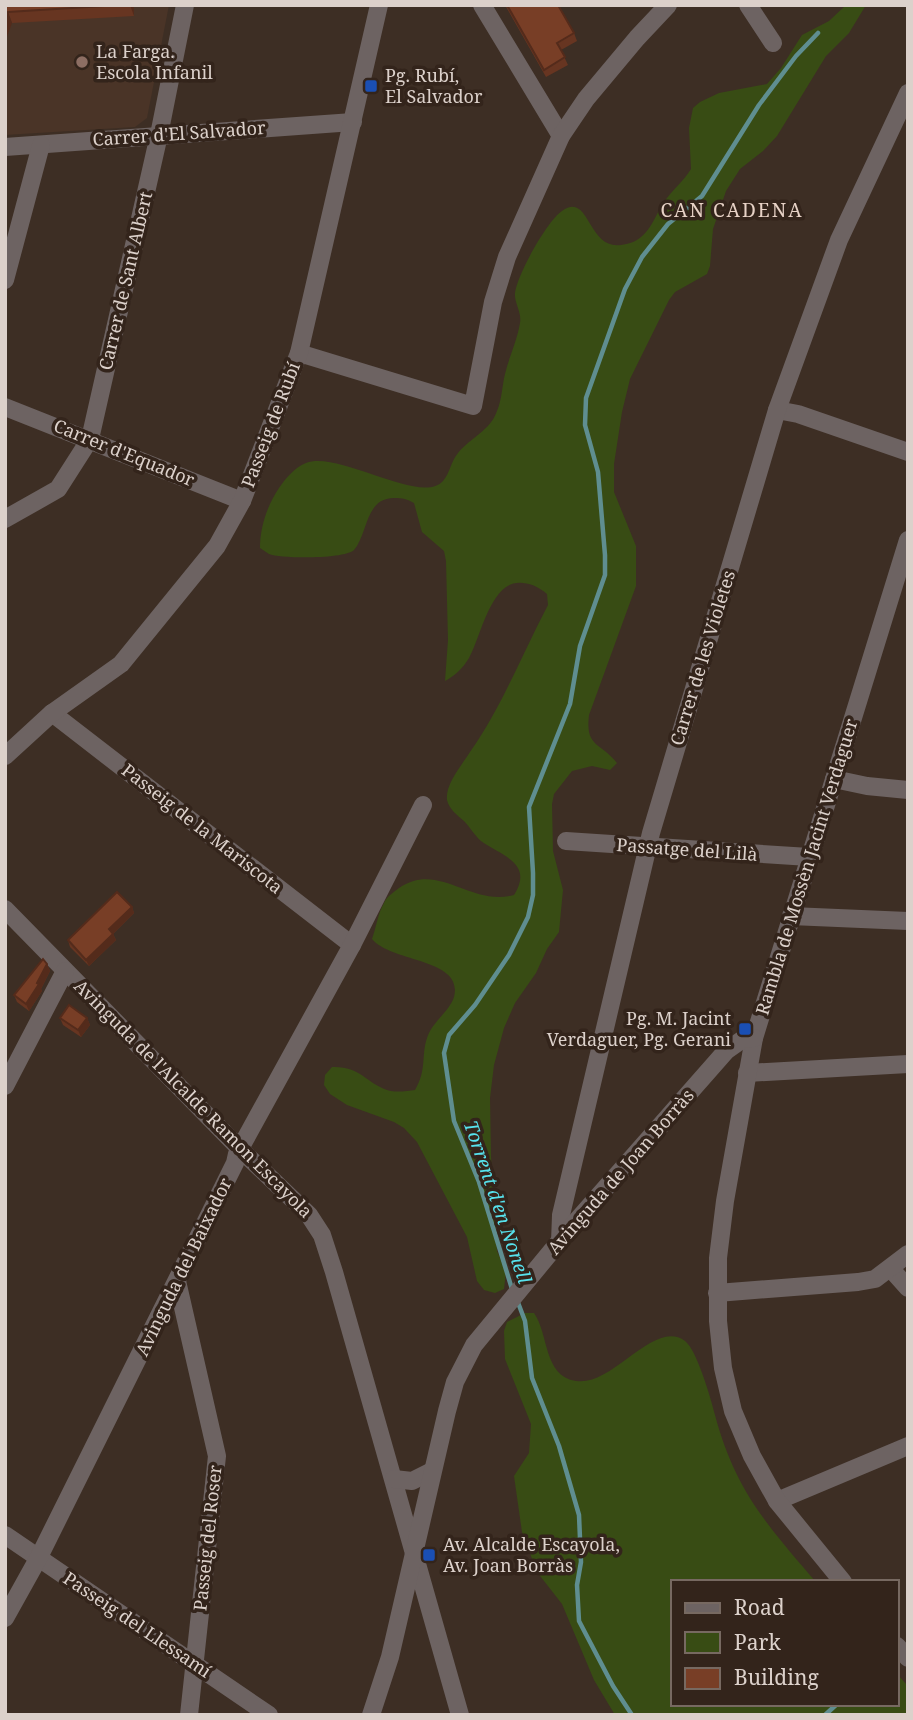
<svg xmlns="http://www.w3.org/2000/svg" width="913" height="1720" font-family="'Noto Serif',serif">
<rect width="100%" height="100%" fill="#3d2e24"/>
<!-- built -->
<path fill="#4a3427" d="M5,5H169L147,118L135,127L5,135Z"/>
<!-- green -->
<g fill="#384c14">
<path d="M846,5H866L849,33L826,56L777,136L763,151L740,169L726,191L713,229L710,266L707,274L675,292L669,300L630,379L622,412L614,464V492L636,546V586L589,715C585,748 601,742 617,763L610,770L592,766L572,771L554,794L552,804L553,851L563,890L559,932L547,949L536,973L515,1003L504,1028L494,1065L490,1098L491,1156L497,1251L506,1272L504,1289L495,1293L484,1290L477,1281L467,1237L417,1142L404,1128L394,1122L347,1105L330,1094L324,1085L325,1075L332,1067C360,1066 365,1082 387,1090C396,1093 407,1091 415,1090C427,1070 421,1056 427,1038C432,1022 449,1012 454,997C464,958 392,963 372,939C376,928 378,913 384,903C387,896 394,892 399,888C439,861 470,907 514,895C534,863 502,856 481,841C475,836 470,827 464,821C457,815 449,809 447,800C445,784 462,765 470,752C502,707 522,654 548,605L547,594C540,588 533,584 523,583C491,578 481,637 469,658C463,668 456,675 445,681L448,640L446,561L444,551L422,532L414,503C407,499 403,498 394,498C365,498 368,534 354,550C345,559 282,559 269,554C266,552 263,550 260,548C260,527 267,506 279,488C286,478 294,468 306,463C339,450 421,506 443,481C450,473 451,461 458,453C471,437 490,431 497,411C502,399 502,386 505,374C509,357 517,341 520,323C522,312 514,303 515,293C517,275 547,221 562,211C590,191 587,250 621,245C629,244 635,242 641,237C652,228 656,214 664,202C672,190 684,181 691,169L689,128L693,108L700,102L719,93L767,84L781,68L802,35L829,21Z"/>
<path d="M525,1313H534C549,1334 543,1376 576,1381C613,1387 654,1318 685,1341C697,1350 711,1399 715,1415C735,1490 767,1525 816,1582H673V1704H897V1674L908,1686V1715H615L594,1680L562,1604L537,1572L522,1532L514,1476L529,1453L531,1424L505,1359L504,1331L507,1322Z"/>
</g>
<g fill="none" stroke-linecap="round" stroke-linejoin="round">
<!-- stream -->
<g stroke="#5f8e90" stroke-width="4.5">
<path d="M512,1289L479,1182L454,1121L444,1053L449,1035L475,1005L509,955L528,917L533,895V873L529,807L570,704L580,646L605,575V555L598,472L585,425L586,398L625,289L642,257L668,224L702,196L759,105L796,56L818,33"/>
<path d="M517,1300L525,1321L532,1378L559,1446L579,1515L581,1562L577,1585L579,1621L613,1686L632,1715"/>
<path d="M825,1715L837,1704"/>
</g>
<!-- minor -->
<g stroke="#6d6362" stroke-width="18">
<path d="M482,5L561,136"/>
<path d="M748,5L773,43"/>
<path d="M5,147L353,122"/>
<path d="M5,280L41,145"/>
<path d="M299,353L473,406L493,302L507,257L561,136L586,99L637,38L668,5"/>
<path d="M5,407L242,501"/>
<path d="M777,410L798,414L908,452"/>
<path d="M5,519L58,489L90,439L159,135L185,5"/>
<path d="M52,713L352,945"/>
<path d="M5,756L52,713L121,664L217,546L242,501L299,353L379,5"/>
<path d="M834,779L867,786L908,790"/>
<path d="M566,841L809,857"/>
<path d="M5,909L240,1149L309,1215L322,1235L334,1272L460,1715"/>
<path d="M791,916L908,921"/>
<path d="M747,1073L908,1064"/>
<path d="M5,1086L65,971"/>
<path d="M560,1242L561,1215L651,833L777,410L839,240L908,93"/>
<path d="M891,1269L908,1288"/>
<path d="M177,1281L217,1456L189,1715"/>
<path d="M717,1293L858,1282L875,1279L908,1254"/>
<path d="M394,1479L412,1481L432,1471"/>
<path d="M777,1501L908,1446"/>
<path d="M5,1535L269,1715"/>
<path d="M843,1582L777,1501L752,1456L733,1411L723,1368L718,1321V1258L725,1201L754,1038L908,540"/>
<path d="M5,1618L39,1557L235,1163L237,1154L352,945L423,805"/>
<path d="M897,1646L908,1658"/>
<path d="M371,1715L390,1657L447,1411L455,1382L474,1345L573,1225L726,1051L743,1039L754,1038"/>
</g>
</g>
<!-- wall -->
<g fill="#673521">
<path d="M5,5H134V16L12,23Z"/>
<path d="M505,5H558L574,33L577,41L561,50L568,65L546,77Z"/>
<path d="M132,907L134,913L113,934L116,940L89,966L70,947L68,940Z"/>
<path d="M47,964L50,971L41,989L42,991L29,1011L17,1002L14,995Z"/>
<path d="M60,1018H87L90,1025L81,1037L63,1025Z"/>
</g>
<!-- shaded-wall -->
<g fill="#542b1b">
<path d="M130,5H134V16Z"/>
<path d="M8,12L12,23L5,42V20Z"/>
<path d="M132,907L134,913L113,934L116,940L89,966L86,960L109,929Z"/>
<path d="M47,964L50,971L41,989L42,991L29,1011L26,1004Z"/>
<path d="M87,1018L90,1025L81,1037L78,1030Z"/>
</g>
<!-- building -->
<g fill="#783e26" stroke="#542b1b" stroke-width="2">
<path d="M5,5H120L8,12L5,20Z"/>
<path d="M507,5H558L574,33L557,43L565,57L544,70Z"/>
<path d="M117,892L132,907L109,929L113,934L86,960L68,940Z"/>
<path d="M43,959L47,964L37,983L39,984L26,1004L14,995Z"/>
<path d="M69,1005L87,1018L78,1030L60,1018Z"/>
</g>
<!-- markers -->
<circle fill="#8d6e63" stroke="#33241b" stroke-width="2.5" cx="82" cy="62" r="7"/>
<g fill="#1a4fb4" stroke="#33241b" stroke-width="2.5">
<rect x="364" y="79" width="14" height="14" rx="3.5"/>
<rect x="738" y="1022" width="14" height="14" rx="3.5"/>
<rect x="422" y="1548" width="14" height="14" rx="3.5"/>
</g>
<g text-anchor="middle" stroke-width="7" stroke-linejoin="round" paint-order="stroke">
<!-- poi labels -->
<g font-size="18" fill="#dcd1cb" stroke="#33241b" text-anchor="start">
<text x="96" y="58">La Farga.<tspan x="96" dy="21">Escola Infanil</tspan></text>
<text x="385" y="82">Pg. Rubí,<tspan x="385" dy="21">El Salvador</tspan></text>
<text x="731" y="1025" text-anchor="end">Pg. M. Jacint<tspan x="731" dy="21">Verdaguer, Pg. Gerani</tspan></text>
<text x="443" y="1551">Av. Alcalde Escayola,<tspan x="443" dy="21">Av. Joan Borràs</tspan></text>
</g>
<!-- street labels -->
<g font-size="18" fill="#dcd1cb" stroke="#33241b">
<text transform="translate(179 134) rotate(-4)" y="6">Carrer d'El Salvador</text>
<text transform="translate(126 281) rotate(-77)" y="6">Carrer de Sant Albert</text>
<text transform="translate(271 425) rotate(-69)" y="6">Passeig de Rubí</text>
<text transform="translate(124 453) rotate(22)" y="6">Carrer d'Equador</text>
<text transform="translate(703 658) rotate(-73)" y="6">Carrer de les Violetes</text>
<text transform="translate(202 829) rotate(38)" y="6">Passeig de la Mariscota</text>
<text transform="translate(687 850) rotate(4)" y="6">Passatge del Lilà</text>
<text transform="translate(807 867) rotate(-73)" y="6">Rambla de Mossèn Jacint Verdaguer</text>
<text transform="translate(193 1099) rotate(45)" y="6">Avinguda de l'Alcalde Ramon Escayola</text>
<text transform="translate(621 1172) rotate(-49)" y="6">Avinguda de Joan Borràs</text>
<text transform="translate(184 1267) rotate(-64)" y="6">Avinguda del Baixador</text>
<text transform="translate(208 1538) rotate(-84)" y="6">Passeig del Roser</text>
<text transform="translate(137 1625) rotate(34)" y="6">Passeig del Llessamí</text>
</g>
<!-- neighbourhood labels -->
<g font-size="19" letter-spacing="2" fill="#e7d2c6" stroke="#33241b">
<text x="732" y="217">CAN CADENA</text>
</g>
<!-- water labels -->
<g font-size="19" font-style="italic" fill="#57e2ed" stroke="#33241b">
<text transform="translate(498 1202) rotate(71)" y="7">Torrent d'en Nonell</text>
</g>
</g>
<!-- border -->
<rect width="913" height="1720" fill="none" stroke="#dcd1cb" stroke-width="14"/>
<!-- legend -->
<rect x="671" y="1580" width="228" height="126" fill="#33241b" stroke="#776961" stroke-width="2"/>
<rect x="685" y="1603" width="35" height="10" fill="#6d6362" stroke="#776961" stroke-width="2"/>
<text x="734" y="1615" font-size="21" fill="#dcd1cb">Road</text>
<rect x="685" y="1632" width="35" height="21" fill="#384c14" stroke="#776961" stroke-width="2"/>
<text x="734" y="1650" font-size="21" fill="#dcd1cb">Park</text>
<rect x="685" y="1668" width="35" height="21" fill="#783e26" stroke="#776961" stroke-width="2"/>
<text x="734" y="1685" font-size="21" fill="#dcd1cb">Building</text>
</svg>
